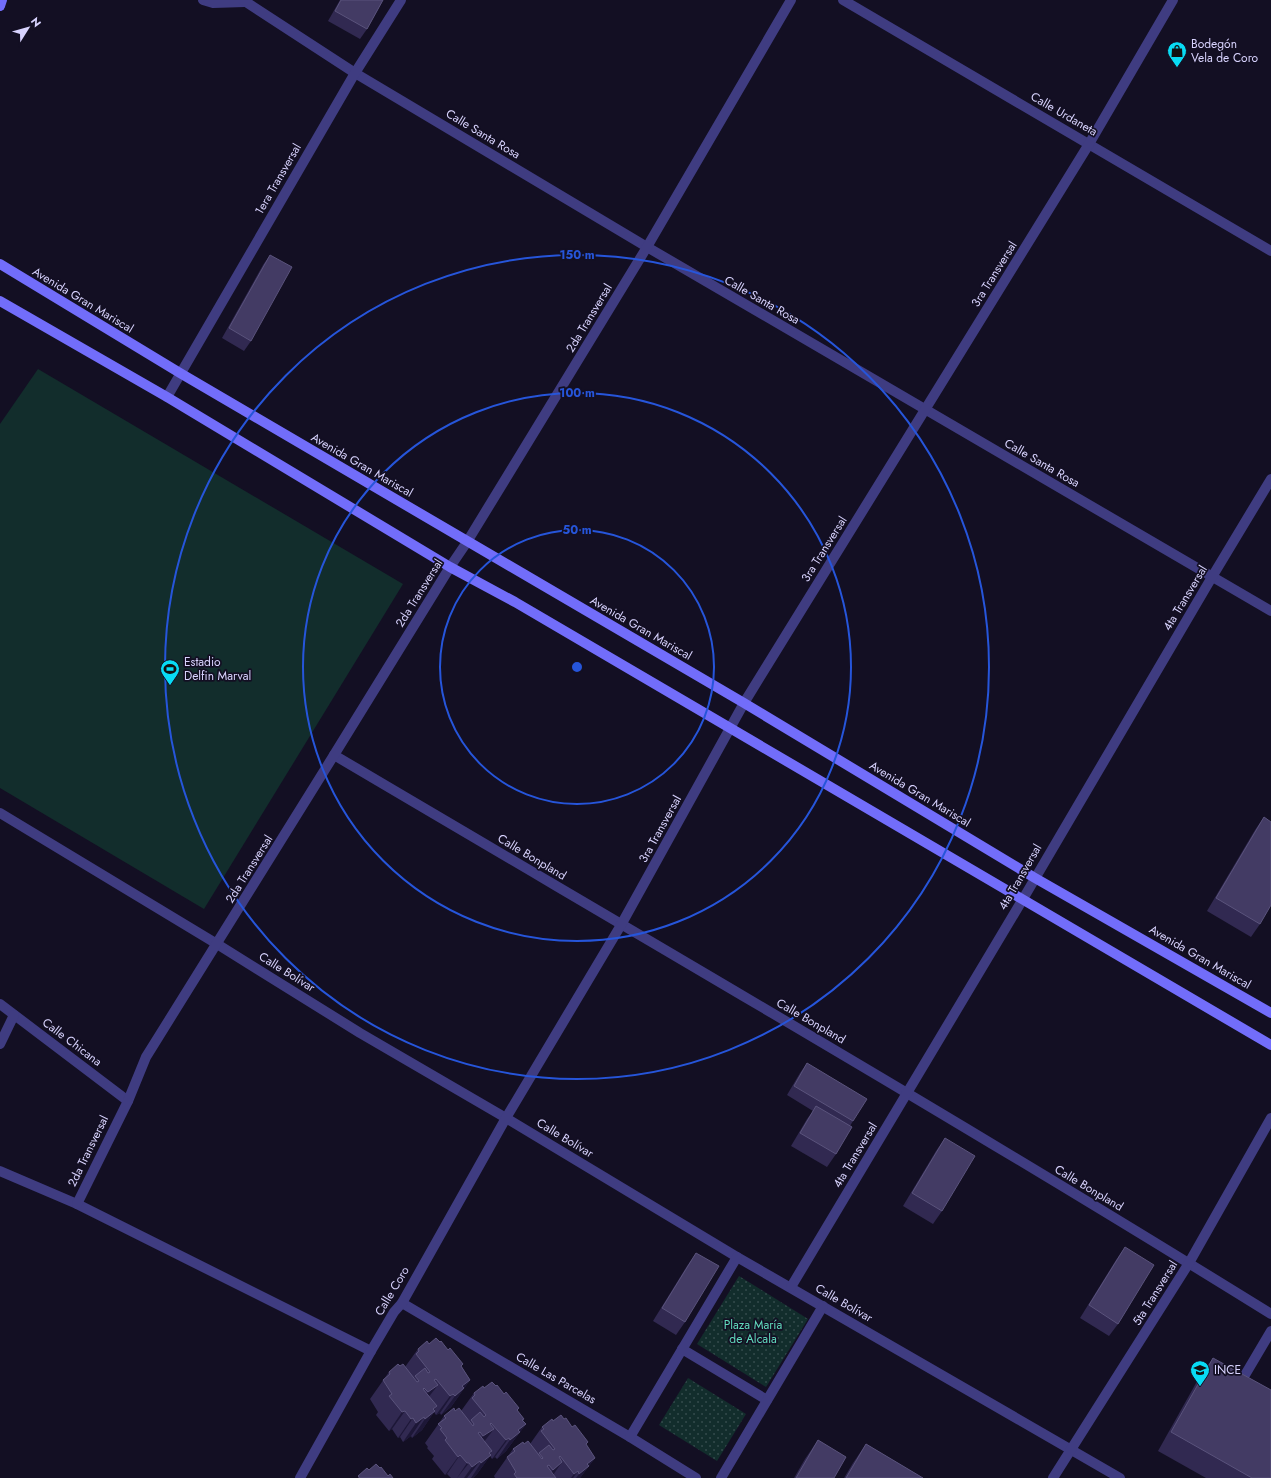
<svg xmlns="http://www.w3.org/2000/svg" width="1271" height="1478" font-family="Jost,sans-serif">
<defs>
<pattern id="park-dots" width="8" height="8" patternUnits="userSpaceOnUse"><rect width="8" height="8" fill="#122d2c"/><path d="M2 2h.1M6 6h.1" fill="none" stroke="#344b4c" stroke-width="1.8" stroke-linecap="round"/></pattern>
</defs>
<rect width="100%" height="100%" fill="#130f23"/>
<!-- park -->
<g fill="url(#park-dots)">
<path d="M739,1276L808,1319L766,1387L697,1344Z"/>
<path d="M688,1378L746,1414L717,1461L659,1425Z"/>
</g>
<!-- pitch -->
<path fill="#122d2c" d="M38,369L403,584L204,909L0,788V424Z"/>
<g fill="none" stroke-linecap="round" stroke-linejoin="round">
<!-- lane -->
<path stroke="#3f3c81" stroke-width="10" d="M1245,1375L1271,1331"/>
<!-- street -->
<g stroke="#3f3c81" stroke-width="10">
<path d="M203,0L213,3L245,2"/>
<path d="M243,0L355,73L647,247L1271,611"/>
<path d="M843,0L1271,251"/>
<path d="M167,397L355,73L401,0"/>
<path d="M334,755C647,940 962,1122 1271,1314"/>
<path d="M0,813L217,944L360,1033L506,1118L737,1257L1120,1478"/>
<path d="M0,1004L128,1101"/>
<path d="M0,1044L14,1015"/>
<path d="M0,1171L77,1204L371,1351"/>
<path d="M77,1204L128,1101L146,1057L334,755L450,567L467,542L647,247L791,0"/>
<path d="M791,1287L1023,899L1212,577L1271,479"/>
<path d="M402,1303L630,1437L696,1478"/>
<path d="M682,1349L767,1400"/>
<path d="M630,1437L737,1257"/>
<path d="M300,1478L371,1351L394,1312L402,1303L506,1118L621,925L744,703L1089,144L1173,0"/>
<path d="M721,1478L823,1306"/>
<path d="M1053,1478L1189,1263L1271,1118"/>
</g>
<!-- secondary -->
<g stroke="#726dfa" stroke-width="10">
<path d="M0,6L2,0"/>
<path d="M0,264L180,373L744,703L1035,878L1271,1013"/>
<path d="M0,301L167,397L450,567L515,602L1271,1045"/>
</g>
</g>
<!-- wall -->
<g fill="#312951">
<path d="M340,0H383L367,29L360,39L328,21Z"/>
<path d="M270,255L251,341L244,351L222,338L263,265Z"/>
<path d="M1264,817L1260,924L1251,937L1207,911L1255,830Z"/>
<path d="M807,1063L853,1121L850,1126L836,1154L827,1167L791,1146L807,1119L813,1111L787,1095L800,1073Z"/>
<path d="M945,1138L942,1211L933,1224L903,1206L936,1151Z"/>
<path d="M1125,1247L1118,1324L1109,1336L1080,1318L1116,1260Z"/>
<path d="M696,1253L685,1322L676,1335L653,1321L687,1266Z"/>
<path d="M440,1342L462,1367L470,1380L451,1407L441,1415L440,1413L436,1415L434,1412L422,1430L412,1438L411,1436L403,1442L400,1437L398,1438L392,1429L389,1431L376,1415L378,1412L370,1399L389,1372L400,1366L405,1367L418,1349L429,1344Z"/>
<path d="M1213,1358L1271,1478H1206L1158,1451L1200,1376Z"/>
<path d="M496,1386L519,1408L517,1411L524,1419L523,1421L526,1424L506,1451L497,1459L495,1457L492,1459L490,1456L477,1474L473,1478H451L447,1474L445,1475L432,1459L434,1456L427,1448L428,1447L425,1443L444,1416L455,1411H461L474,1393L484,1388Z"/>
<path d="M564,1419L586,1445L595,1458L580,1478H495L494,1476L513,1449L524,1444H530L542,1427L553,1421Z"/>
<path d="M818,1440L834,1478H794L805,1459Z"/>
<path d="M866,1444L923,1478H844L853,1463Z"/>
</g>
<!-- shaded-wall -->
<g fill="#1d1737">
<path d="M470,1380L451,1407L441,1415L455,1396L462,1386Z"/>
<path d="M438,1385L424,1403L415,1411L428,1392Z"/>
<path d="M453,1394L440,1413L436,1415L450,1396Z"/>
<path d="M437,1406L431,1414L435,1411L422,1430L412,1438L425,1419Z"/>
<path d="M405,1411L392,1429L389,1431L402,1412Z"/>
<path d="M424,1417L411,1436L403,1442L416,1423Z"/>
<path d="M413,1418L400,1437L398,1438L411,1419Z"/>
<path d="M526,1424L506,1451L497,1459L510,1440L518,1430Z"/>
<path d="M494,1429L480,1447L470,1455L483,1436Z"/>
<path d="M509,1438L495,1457L492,1459L506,1440Z"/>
<path d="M492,1451L487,1458L491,1455L477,1474L473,1478H471L481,1463L489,1453Z"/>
<path d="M460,1455L447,1474L445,1475L458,1457Z"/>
<path d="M595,1458L580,1478H576L587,1464Z"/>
<path d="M480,1461L467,1478H464L472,1467Z"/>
<path d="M562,1462L551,1478H547L553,1470Z"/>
<path d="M467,1463H469L457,1478Z"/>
<path d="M578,1471L573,1478H571L574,1474Z"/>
</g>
<!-- building -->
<g fill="#433b64" stroke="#5a537c">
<path d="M341,0H383L367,29L335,11Z"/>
<path d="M270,255L292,267L251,341L229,328Z"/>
<path d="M1264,817L1271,822V905L1260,924L1216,898Z"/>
<path d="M807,1063L867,1099L853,1121L794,1086Z"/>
<path d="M816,1106L852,1127L836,1154L800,1133Z"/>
<path d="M945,1138L975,1156L942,1211L912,1193Z"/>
<path d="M1125,1247L1154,1265L1118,1324L1089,1305Z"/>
<path d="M696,1253L719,1266L685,1322L662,1308Z"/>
<path d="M436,1338L440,1342L441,1341L448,1350L450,1348L463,1364L461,1366L470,1380L462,1386L464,1388L455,1396L453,1394L450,1396L436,1379L434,1380L438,1385L428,1392L424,1388L423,1389L437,1406L433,1409L435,1411L425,1419L424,1417L416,1423L413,1418L411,1419L405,1411L402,1412L389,1396L392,1394L383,1380L390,1374L389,1372L398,1364L400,1366L403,1364L417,1382L419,1381L415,1376L425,1368L428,1373L430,1372L416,1354L419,1351L418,1349L427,1341L429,1344Z"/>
<path d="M1213,1358L1271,1390V1478H1252L1171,1432Z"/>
<path d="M492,1382L496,1386L497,1385L504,1394L506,1392L519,1408L517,1410L524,1419L522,1420L526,1424L518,1430L520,1432L510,1440L509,1438L506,1440L491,1423L490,1424L494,1429L483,1436L480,1432L478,1433L492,1451L489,1453L491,1455L481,1463L480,1461L472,1467L469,1463H467L460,1455L458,1457L445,1440L447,1438L440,1429L442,1428L438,1424L446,1418L444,1416L454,1408L455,1411L459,1408L473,1426L474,1424L471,1420L480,1412L484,1417L486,1415L472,1398L475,1395L474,1393L483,1386L484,1388Z"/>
<path d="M561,1415L564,1419L566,1418L572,1427L575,1425L588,1442L586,1444L595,1458L587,1464L589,1466L579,1474L578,1471L574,1474L560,1456L559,1457L562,1462L553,1470L549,1465L547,1466L556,1478H517L514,1474L516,1472L507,1457L515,1451L513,1449L523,1442L524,1444L528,1441L542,1459L543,1458L539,1453L549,1445L553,1450L555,1449L541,1431L544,1429L542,1427L552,1419L553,1421Z"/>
<path d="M818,1440L846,1457L834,1478H796Z"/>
<path d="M866,1444L923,1478H846Z"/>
<path d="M376,1464L380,1468L381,1467L388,1476L390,1474L393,1478H359V1477L358,1476L367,1468L369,1470Z"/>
</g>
<!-- distance rings -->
<g fill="none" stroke="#2655da" stroke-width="2">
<circle cx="577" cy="667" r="137"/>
<circle cx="577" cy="667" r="274"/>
<circle cx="577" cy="667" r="412"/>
</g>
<!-- icons -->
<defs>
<symbol id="shop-pin" viewBox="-11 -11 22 30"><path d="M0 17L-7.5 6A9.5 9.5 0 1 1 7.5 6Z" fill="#08dbf4" stroke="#130f23"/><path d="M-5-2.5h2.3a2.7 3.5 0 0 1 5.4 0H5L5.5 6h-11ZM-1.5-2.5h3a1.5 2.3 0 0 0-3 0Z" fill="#111"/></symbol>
<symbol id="stadium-pin" viewBox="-11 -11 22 30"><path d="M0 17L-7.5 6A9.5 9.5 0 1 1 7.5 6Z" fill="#08dbf4" stroke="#130f23"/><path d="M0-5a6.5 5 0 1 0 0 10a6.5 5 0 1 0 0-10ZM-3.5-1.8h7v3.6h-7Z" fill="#111"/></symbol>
<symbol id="university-pin" viewBox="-11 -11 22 30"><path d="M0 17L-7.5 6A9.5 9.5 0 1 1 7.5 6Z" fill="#08dbf4" stroke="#130f23"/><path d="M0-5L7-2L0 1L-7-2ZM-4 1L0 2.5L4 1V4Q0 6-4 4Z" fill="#111"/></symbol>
</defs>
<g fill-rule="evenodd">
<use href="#shop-pin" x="1166" y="40" width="22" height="30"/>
<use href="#stadium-pin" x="159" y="658" width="22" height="30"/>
<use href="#university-pin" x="1189" y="1359" width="22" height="30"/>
</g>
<g text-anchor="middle" stroke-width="3.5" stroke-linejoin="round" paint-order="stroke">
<!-- poi labels -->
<g font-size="12" fill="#d8d3fe" stroke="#130f23" text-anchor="start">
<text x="1191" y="48">Bodegón<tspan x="1191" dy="14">Vela de Coro</tspan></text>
<text x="184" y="666">Estadio<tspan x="184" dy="14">Delfin Marval</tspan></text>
<text x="1214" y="1374">INCE</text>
</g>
<!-- street labels -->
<g font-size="12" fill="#d8d3fe" stroke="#130f23">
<text transform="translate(1064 114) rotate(30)" y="4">Calle Urdaneta</text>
<text transform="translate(483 134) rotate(31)" y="4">Calle Santa Rosa</text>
<text transform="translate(278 179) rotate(-60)" y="4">1era Transversal</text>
<text transform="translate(994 274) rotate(-58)" y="4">3ra Transversal</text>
<text transform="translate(83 300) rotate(31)" y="4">Avenida Gran Mariscal</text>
<text transform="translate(762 300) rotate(30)" y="4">Calle Santa Rosa</text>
<text transform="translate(589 318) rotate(-59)" y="4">2da Transversal</text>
<text transform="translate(1042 463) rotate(30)" y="4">Calle Santa Rosa</text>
<text transform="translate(362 465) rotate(30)" y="4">Avenida Gran Mariscal</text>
<text transform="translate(824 549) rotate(-58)" y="4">3ra Transversal</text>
<text transform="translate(419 593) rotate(-58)" y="4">2da Transversal</text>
<text transform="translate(1185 598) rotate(-59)" y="4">4ta Transversal</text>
<text transform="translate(641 628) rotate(30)" y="4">Avenida Gran Mariscal</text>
<text transform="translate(920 794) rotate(31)" y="4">Avenida Gran Mariscal</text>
<text transform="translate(660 829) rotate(-61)" y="4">3ra Transversal</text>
<text transform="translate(532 857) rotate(31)" y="4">Calle Bonpland</text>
<text transform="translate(249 869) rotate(-58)" y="4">2da Transversal</text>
<text transform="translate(1020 877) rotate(-60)" y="4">4ta Transversal</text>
<text transform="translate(1200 957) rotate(30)" y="4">Avenida Gran Mariscal</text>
<text transform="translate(287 972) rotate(32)" y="4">Calle Bolívar</text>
<text transform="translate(811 1021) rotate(30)" y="4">Calle Bonpland</text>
<text transform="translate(72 1042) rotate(37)" y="4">Calle Chicana</text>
<text transform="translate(565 1138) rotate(31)" y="4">Calle Bolívar</text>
<text transform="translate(88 1151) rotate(-64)" y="4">2da Transversal</text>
<text transform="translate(855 1155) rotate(-59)" y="4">4ta Transversal</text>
<text transform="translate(1089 1188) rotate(31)" y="4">Calle Bonpland</text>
<text transform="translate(392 1291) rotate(-59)" y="4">Calle Coro</text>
<text transform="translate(1155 1293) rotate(-58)" y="4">5ta Transversal</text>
<text transform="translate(844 1303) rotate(30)" y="4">Calle Bolívar</text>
<text transform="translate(556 1378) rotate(30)" y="4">Calle Las Parcelas</text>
</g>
<!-- park labels -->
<g font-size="12" fill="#61dbbd" stroke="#130f23">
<text x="753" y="1329">Plaza María<tspan x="753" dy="14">de Alcala</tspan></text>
</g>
</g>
<circle cx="577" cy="667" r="6" fill="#2655da" stroke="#130f23" stroke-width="2"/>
<g font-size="12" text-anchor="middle" font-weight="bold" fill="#2655da" stroke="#130f23" stroke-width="3.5" stroke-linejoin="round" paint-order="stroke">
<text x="577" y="259">150 m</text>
<text x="577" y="397">100 m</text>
<text x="577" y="534">50 m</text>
</g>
<!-- north arrow -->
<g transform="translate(28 28) rotate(53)" stroke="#130f23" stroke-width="3" paint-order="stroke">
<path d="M0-3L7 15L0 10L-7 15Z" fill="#d8d3fe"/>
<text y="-6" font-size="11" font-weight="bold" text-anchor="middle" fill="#d8d3fe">N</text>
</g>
</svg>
